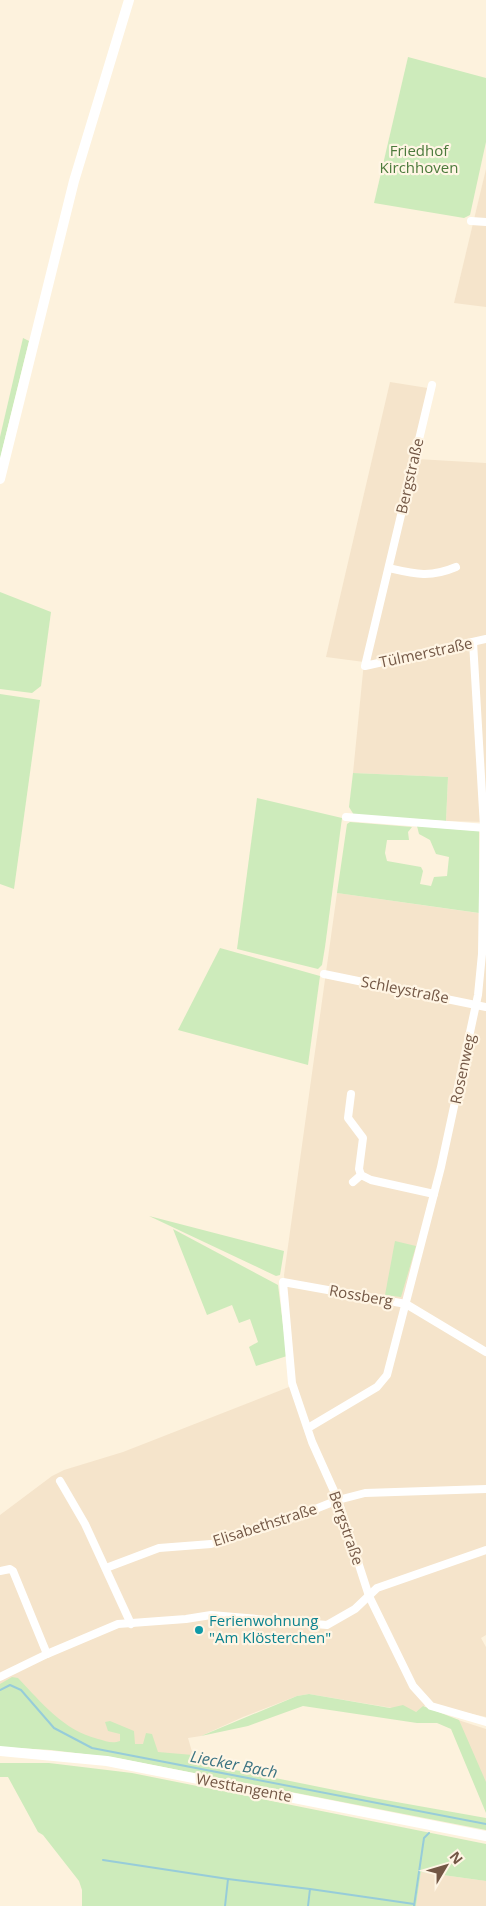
<svg xmlns="http://www.w3.org/2000/svg" width="486" height="1906" font-family="'Open Sans',sans-serif">
<rect width="100%" height="100%" fill="#fdf2dd"/>
<!-- residential -->
<g fill="#f5e4cb">
<path d="M486,169V307L454,303Z"/>
<path d="M390,382L434,389L417,459L486,463V822L446,821L448,777L353,773L364,662L326,657Z"/>
<path d="M486,841V1635L481,1638L486,1647V1717L427,1704L416,1712L309,1694L297,1696L243,1717L201,1736L188,1738L193,1755L183,1759L89,1742L0,1692V1515L52,1476L64,1470L123,1452L294,1385L284,1275L337,893L485,914Z"/>
<path d="M455,1719L486,1729V1792Z"/>
<path d="M421,1872L486,1881V1906H416Z"/>
</g>
<!-- green -->
<g fill="#cdebbb">
<path d="M408,57L486,78V142L470,215L464,218L374,203Z"/>
<path d="M23,338L29,341L0,459V437Z"/>
<path d="M0,592L51,612L41,686L32,693L0,689Z"/>
<path d="M0,694L40,700L14,889L0,884Z"/>
<path d="M353,773L448,777L446,821L354,815L349,807Z"/>
<path d="M257,798L342,818L325,947L322,965L318,969L237,949Z"/>
<path d="M350,822L412,827L408,832L409,840H387L385,853L387,861L421,867L423,871L420,884L431,886L434,877L447,876L449,857L436,854L430,840L419,834L417,826L479,831V913L337,893L347,824Z"/>
<path d="M220,948L320,976L308,1065L178,1030Z"/>
<path d="M149,1216L284,1251L280,1275L276,1276Z"/>
<path d="M173,1229L278,1285L287,1356L256,1366L249,1347L258,1342L250,1319L239,1323L232,1305L207,1315Z"/>
<path d="M395,1241L416,1246L401,1297L385,1295Z"/>
<path d="M12,1677L18,1678C42,1703 63,1730 98,1739C106,1741 112,1744 120,1741V1734L108,1731L105,1722L110,1721L134,1731L135,1744H143L146,1733L152,1734L158,1752L193,1755L196,1762L374,1798L486,1818V1830L117,1758L51,1750L0,1747V1684Z"/>
<path d="M309,1694L390,1708L403,1705L416,1712L423,1706L459,1720L486,1782V1813L451,1729L437,1723H417L303,1706L248,1726L201,1736L297,1696Z"/>
<path d="M0,1763H49L132,1773L486,1844V1881L421,1872L416,1906H82V1890L79,1881L43,1835L38,1832L8,1777H0Z"/>
</g>
<g fill="none" stroke-linecap="round" stroke-linejoin="round">
<!-- stream -->
<g stroke="#97ccd9" stroke-width="2">
<path d="M0,1690L10,1685L21,1690L54,1728L92,1748L486,1824"/>
<path d="M103,1860L228,1879"/>
<path d="M225,1906L228,1879L310,1889"/>
<path d="M308,1906L310,1889L414,1904"/>
<path d="M414,1906L424,1838L429,1833"/>
</g>
<!-- minor -->
<g stroke="#fff" stroke-width="8">
<path d="M471,221L486,222"/>
<path d="M432,385L365,666L486,639"/>
<path d="M389,568C415,574 430,578 456,567"/>
<path d="M346,817L486,828"/>
<path d="M324,974L486,1007"/>
<path d="M351,1094L348,1118L363,1138L359,1169L361,1175L371,1180L434,1194"/>
<path d="M353,1182L361,1175"/>
<path d="M486,1352L406,1304L283,1282L292,1383L312,1442L338,1500L369,1596L413,1686L431,1706L486,1722"/>
<path d="M308,1428L377,1387L387,1375L441,1167L478,995L482,954L484,827L473,642"/>
<path d="M60,1481L85,1524L131,1624"/>
<path d="M106,1568L159,1548L211,1544L225,1540L275,1525L338,1500L365,1493L486,1489"/>
<path d="M0,1571L10,1569L13,1571L47,1654"/>
<path d="M0,1677L47,1654L118,1624L186,1619L211,1615L327,1625L355,1609L377,1588L486,1550"/>
</g>
<!-- secondary -->
<g stroke="#fff" stroke-width="10">
<path d="M0,479L74,181L129,0"/>
<path d="M0,1751L107,1761L486,1836"/>
</g>
</g>
<!-- markers -->
<circle fill="#0f9aa8" stroke="#fff5e4" stroke-width="2" cx="199" cy="1630" r="5"/>
<g text-anchor="middle" stroke-width="4.5" stroke-linejoin="round" paint-order="stroke">
<!-- park labels -->
<g font-size="15" fill="#4c7a3c" stroke="#fff5e4">
<text x="419" y="156">Friedhof<tspan x="419" dy="17">Kirchhoven</tspan></text>
</g>
<!-- street labels -->
<g font-size="15" fill="#735745" stroke="#fff5e4">
<text transform="translate(410 476) rotate(-77)" y="5">Bergstraße</text>
<text transform="translate(426 653) rotate(-12)" y="5">Tülmerstraße</text>
<text transform="translate(405 990) rotate(11)" y="5">Schleystraße</text>
<text transform="translate(463 1069) rotate(-78)" y="5">Rosenweg</text>
<text transform="translate(361 1296) rotate(10)" y="5">Rossberg</text>
<text transform="translate(265 1525) rotate(-18)" y="5">Elisabethstraße</text>
<text transform="translate(346 1528) rotate(71)" y="5">Bergstraße</text>
<text transform="translate(244 1788) rotate(11)" y="5">Westtangente</text>
</g>
<!-- culture labels -->
<g font-size="15" fill="#0d838f" stroke="#fff5e4" text-anchor="start">
<text x="209" y="1626">Ferienwohnung<tspan x="209" dy="17">"Am Klösterchen"</tspan></text>
</g>
<!-- water labels -->
<g font-size="16" font-style="italic" fill="#3b7382" stroke="#fff5e4">
<text transform="translate(234 1764) rotate(11)" y="6">Liecker Bach</text>
</g>
</g>
<!-- north arrow -->
<g transform="translate(446 1866) rotate(52)" stroke="#fff5e4" stroke-width="4" paint-order="stroke">
<path d="M0-4L9 19L0 12L-9 19Z" fill="#735745"/>
<text y="-8" font-size="14" font-weight="bold" text-anchor="middle" fill="#735745">N</text>
</g>
</svg>
